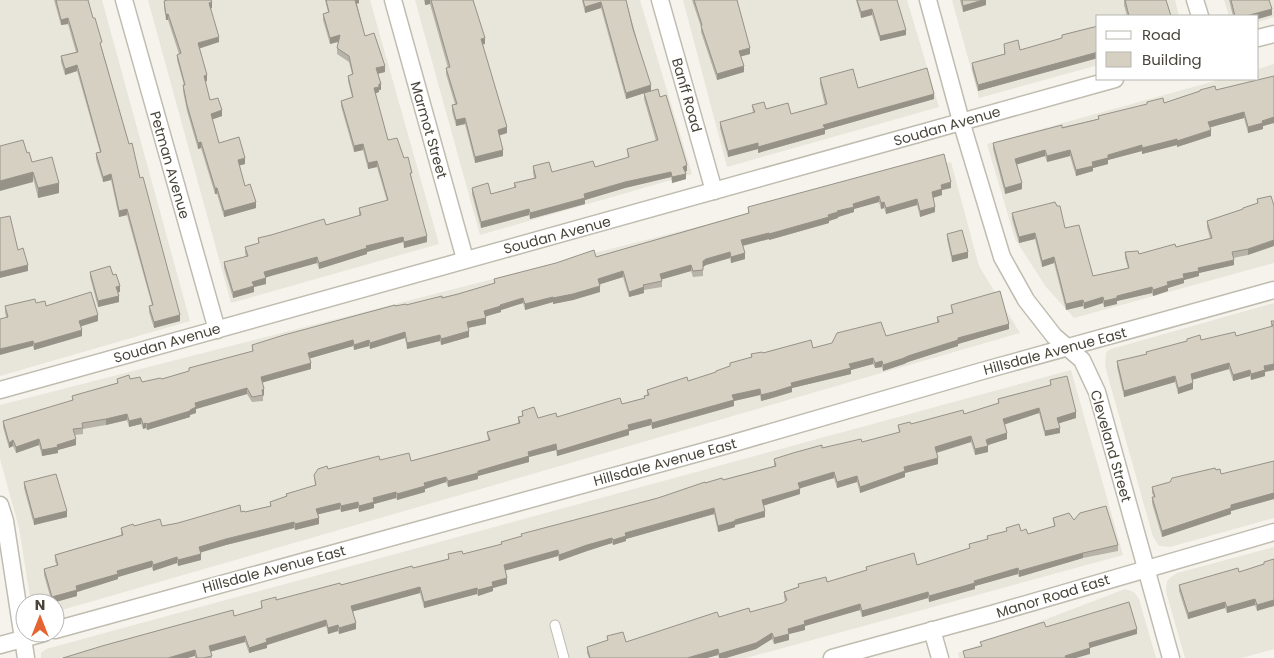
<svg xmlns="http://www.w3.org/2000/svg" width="1274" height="658" font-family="Poppins,sans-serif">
<rect width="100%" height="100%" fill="#f5f3ec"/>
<!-- residential -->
<g fill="#e8e6db">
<path d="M0,0H102L190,321L0,376Z"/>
<path d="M148,0H370L439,244L231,303Z"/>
<path d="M415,0H640L692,174L480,235Z"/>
<path d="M683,0H907L939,107L727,167Z"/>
<path d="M952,0H1175L1179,16H1098V65L979,98Z"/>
<path d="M1224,0H1274V17L1258,22V16H1229Z"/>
<path d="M1274,64V263L1074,318L1046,287L1015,239L987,144L1222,79H1258V69Z"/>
<path d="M951,162L979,266L1020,333L55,612V603H31L19,528L0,459V405Z"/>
<path d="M1274,303V518L1170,547L1159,546L1153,537L1105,366L1106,352L1111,349Z"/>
<path d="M1071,370L1123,555L746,658H41V653L46,649Z"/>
<path d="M1274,547V649L1242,658H1185L1166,592L1167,581L1171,577L1177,573Z"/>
<path d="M1125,589L1134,592L1139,599L1156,658H959L958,653Z"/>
</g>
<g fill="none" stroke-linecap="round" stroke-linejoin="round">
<defs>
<path id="lane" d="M555,625L564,658"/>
<g id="street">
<path d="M124,0L217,330"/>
<path d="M393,0L465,259"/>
<path d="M660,0L714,191"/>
<path d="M928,0L961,121L1002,257L1026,300L1054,336L1082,360L1097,392L1171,658"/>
<path d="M1195,0L1200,16"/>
<path d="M1258,38L1274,34"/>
<path d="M0,390L1115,79"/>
<path d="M0,505L5,521L26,658"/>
<path d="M55,630L727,445L982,371L1274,290"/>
<path d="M932,630L940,658"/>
<path d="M0,645L44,633"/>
<path d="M832,658L992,614L1274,532"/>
</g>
</defs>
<!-- lane casing -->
<use href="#lane" stroke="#c0bcb0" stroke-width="11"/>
<!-- street casing -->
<use href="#street" stroke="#c0bcb0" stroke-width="19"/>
<!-- lane -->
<use href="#lane" stroke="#fff" stroke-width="9"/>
<!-- street -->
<use href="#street" stroke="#fff" stroke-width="16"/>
</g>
<!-- wall -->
<g fill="#b8b3a8">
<path d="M54,0H88L129,144L140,178L180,321L154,328L149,312V306L152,305L127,215L119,217L111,180L103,182L96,159V153L100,152L77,71L65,75L61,62V56L76,52L68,24L61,25Z"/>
<path d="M165,0H211L212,8L210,9L219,42L199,48L207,81L205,82L210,100L222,116L212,119L219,143L245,164L239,165L245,186L256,208L224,217L217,194H215L201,148L198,149L187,111L183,91V85H184L177,60V55L179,54L168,20H166L164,7V1H165Z"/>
<path d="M325,0H359V3L357,4L365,36L385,72L378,74L381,90H379V92L375,93L388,140L404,158L412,178L411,179L427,242L404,248L403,242L367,252V254L319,269L317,263L265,277L266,284L254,287V292L233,298L224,268V262L246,257L245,253V247L258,244V238L326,225L359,216V208L387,201L377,167L368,169L363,150L354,152L341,106V101L352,97L348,81V76L352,74L349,62L337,54V48L339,42L330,44L323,20V14L328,12Z"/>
<path d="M424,0H473L485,44H482L507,133L499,135L503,156L475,163L465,124L456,126L452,111V105L455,104L446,74V68H448L430,4L425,5Z"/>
<path d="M582,0H626L651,91L660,97L687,171L685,172L686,179L672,183L671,177L625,188L585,200V204L530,219L529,215L481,228L472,194V188L491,194L514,188V183L534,178L533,172V166L552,172L595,167L628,158L627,149L656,141L644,99V93L626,99L601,8L585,13Z"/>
<path d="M692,0H737L750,54L741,56L744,72L717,80L701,32V27Z"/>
<path d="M856,0H897L906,35L880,41L872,15L861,18Z"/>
<path d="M960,0H986V5L963,12Z"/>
<path d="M1124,0H1166L1171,16H1127L1124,5Z"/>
<path d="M1229,0H1269L1272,15L1258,16H1233Z"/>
<path d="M1098,26V58L978,91L972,69V63L1004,54V44L1020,50L1062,39V35Z"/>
<path d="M1274,76V123L1263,126V129L1248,133L1244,118L1210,127L1211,136L1177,147V145L1142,154V151L1108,160V164L1093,168V171L1076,176L1070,156L1047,162L1045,156L1017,164L1022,189L1005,194L993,149V143L1098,119V116L1164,103L1200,92V90H1216Z"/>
<path d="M820,78L858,88L934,99L825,130V134L758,153V149L728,157L720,128V122L753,113L752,105L791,114L825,105L820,84Z"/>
<path d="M27,153L32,162L59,193L38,198Z"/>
<path d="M951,188L942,190V195L933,198L935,212L920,217L917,205L886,214L884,208L881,209L879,202L854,209V212L838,217V218L829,221V223L769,240V239L743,246L745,259L731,263L730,258L706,265L703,267V276L693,277L691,271L662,279V287L644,290V293L629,297L623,277L599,284L600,292L573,300L553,304V302L525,310L523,303L501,310V312L485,316L486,324L468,328L469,337L441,345L440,341L407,349L405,338L370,349L369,346L354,350L353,346L310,358L311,369L262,382L264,395L263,396V401L252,402L247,394L196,409V413L190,415V417L147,430L146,428L143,429L141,424L129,427L127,420L106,425L83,429V434L75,435L76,445L58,450V453L42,456L39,445L16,453L13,446L9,448L3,427V421L72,401V396L117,383V379H130L142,382L162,379L189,371V368L252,352V345L395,306L406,305L458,294L494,283V279L596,257L748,213V207Z"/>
<path d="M1271,196L1248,255L1233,258L1234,265L1199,273V276L1184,280V283L1168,288V291L1153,296L1152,293L1117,301V304L1104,307L1103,303L1084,309L1083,306L1066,310L1054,263L1042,267L1035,239L1019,243L1012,219V213L1065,228L1093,276L1128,268L1125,258V252L1139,254L1176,247L1210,238L1207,227V221L1243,209L1257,203V199Z"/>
<path d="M947,234L968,258L952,262L947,239Z"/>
<path d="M90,272L113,275L120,292H118L119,302L98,307L90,277Z"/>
<path d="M36,303L46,306L98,321L80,326L82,336L34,350L33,346L6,317L5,312V306Z"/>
<path d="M951,305L1009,329L958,344V346L908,362L904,364L883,371L882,367L875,368L873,364L851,370V374L792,388V392L773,398L761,401L760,395L734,401V406L652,429L651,425L629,431V435L557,456L556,450L529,457V462L478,476V479L448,487L446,482L425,489V492L397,500L396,498L374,504V508L359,512L358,508L341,512L340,509L318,514L319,524L295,530L294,528L226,545L200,552L201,560L178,566L177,563L153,571L152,567L118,577V579L77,592V596L52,603L44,575V569L57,566L55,561V555L121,535V528L134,526H162L241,512H245L270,506V502L286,497V494L315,486L314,475L328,469L380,460L411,461L488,440L487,432L518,423V417L522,416V411L538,418L557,417L622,404L644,398V396L647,395V390L688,381L716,373V371L730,367V363L751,358V354L813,348L886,336L937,323V317L952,313Z"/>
<path d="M1271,321H1274L1265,372V376L1251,380L1250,376L1233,381L1229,369L1192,380L1193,389L1178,394L1175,382L1124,397L1117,367V361L1146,355V352L1187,341V339L1201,340L1236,336L1271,327Z"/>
<path d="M1050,380L1076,418L1058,423L1060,433L1045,436L1039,413L1005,424L1007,439L988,445V452L975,455L971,442L937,453L938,464L905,473V477L860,493L857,482L837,488L834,478L799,488L800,494L763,506L765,517L735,525V527L732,528L718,532L714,514L626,539V541L613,545L612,543L587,551L559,561L558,556L505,570L507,584L493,588V591L478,596L477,594L424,608L420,593L353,611L356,629L339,634L338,631L328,634L326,626L267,645V648L249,653L245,642L210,652L212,658H195V656L63,658L234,616L261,608V601L276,600L413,568L448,559V554H463L501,545V542L658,498L705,483L723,480L774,466V459L822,448L862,442L899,433L898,425L911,424L964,414L998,403V399L1050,385Z"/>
<path d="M1216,470L1221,474L1274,497V499L1231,511V514L1162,537L1152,503V497H1154L1152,493V487Z"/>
<path d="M24,482L67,517L34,525L24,488Z"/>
<path d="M1053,518L1074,520L1118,545V551L1083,558L1019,577L1018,574L975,586V589L929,602L928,598L862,617L860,610L805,626V630L789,634V640L774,644L772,639L756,649L726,658H719L718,655L707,658H589L587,653V647L607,641V636L626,642L719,617L750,612L783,603L785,601L784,597V592L798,587V584L827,582L866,570V567L917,565L969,549V544L987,540V536L1006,531V528L1021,531L1028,534L1054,526Z"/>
<path d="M1274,559L1257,611L1255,605L1227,613L1225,608L1188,619L1179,591V585L1239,572L1264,564V562Z"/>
</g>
<!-- shaded-wall -->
<g fill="#969288">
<path d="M355,0H359V3L355,4Z"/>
<path d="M425,0H430V4L425,5Z"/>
<path d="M983,0H986V5L963,12V6Z"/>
<path d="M212,2V8L209,9V3Z"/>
<path d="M601,2V8L585,13V7Z"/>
<path d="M872,9V15L861,18V12Z"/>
<path d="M1272,9V15L1258,19V16H1246Z"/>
<path d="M168,14V20H166V15Z"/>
<path d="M68,18V24L61,25V20Z"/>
<path d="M906,30V35L880,41V36Z"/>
<path d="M340,35V41L330,44V38Z"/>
<path d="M219,37V42L198,49V43Z"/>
<path d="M485,38V44L481,45V39Z"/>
<path d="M750,48V54L739,57V51Z"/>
<path d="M1098,52V58L978,91V85Z"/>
<path d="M77,65V71L65,75V69Z"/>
<path d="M385,66V72L376,74V68Z"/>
<path d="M744,66V72L717,80V74Z"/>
<path d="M207,75V81L204,82V76Z"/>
<path d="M379,84H381V90H379V92L374,94V88Z"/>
<path d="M651,85V91L626,99V93Z"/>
<path d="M934,94V99L825,130V134L758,153V147L823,125Z"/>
<path d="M222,110V116L211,120V114Z"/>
<path d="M1244,112V118L1208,128V122Z"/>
<path d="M1274,117V123L1263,126V129L1248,133V127L1262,121Z"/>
<path d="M465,118V124L456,126V120Z"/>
<path d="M507,127V133L498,136V130Z"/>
<path d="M1211,130V136L1177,147V141Z"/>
<path d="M1177,139V145L1142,154V148Z"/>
<path d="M201,142V148L198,149V143Z"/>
<path d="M758,143V149L728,157V151Z"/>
<path d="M363,144V150L354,152V146Z"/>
<path d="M1142,145V151L1108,160V164L1093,168V171L1076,176V170L1108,155Z"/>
<path d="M503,150V156L475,163V157Z"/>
<path d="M1045,150V156L1015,165V159Z"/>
<path d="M1070,150V156L1047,162V156Z"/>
<path d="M245,158V164L238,166V160Z"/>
<path d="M377,161V167L368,169V163Z"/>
<path d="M687,165V171L683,172V167Z"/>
<path d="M33,172V182L0,191V181Z"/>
<path d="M671,172V177L625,188L585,200V204L530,219V213L584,194L625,182Z"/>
<path d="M111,174V180L103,182V177Z"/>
<path d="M686,174V179L672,183V177Z"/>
<path d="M951,182V188L942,190V195L932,198V192L941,185Z"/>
<path d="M59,183V193L38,198V188Z"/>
<path d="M1022,183V189L1005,194V188Z"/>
<rect x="215" y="188" width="2" height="6"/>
<path d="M879,196V202L854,209V212L838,217V218L829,221V223L769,240V234L828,215L853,204Z"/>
<path d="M917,199V205L886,214V208Z"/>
<path d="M256,202V208L224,217V211Z"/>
<path d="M884,202V208L881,209V203Z"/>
<path d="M935,207V212L920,217V211Z"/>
<path d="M127,209V215L119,217V211Z"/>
<path d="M529,209V215L481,228V222Z"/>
<path d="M769,233V239L741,246V240Z"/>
<path d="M1035,233V239L1019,243V237Z"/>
<path d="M427,236V242L404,248V242Z"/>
<path d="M403,237V242L367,252V254L319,269V263L366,246Z"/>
<path d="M1274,240V246L1248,255V249Z"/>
<path d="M730,252V258L706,265L703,267V261L706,259Z"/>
<path d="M968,252V258L952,262V256Z"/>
<path d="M745,253V259L731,263V257Z"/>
<path d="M317,257V263L264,278V272Z"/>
<path d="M1054,257V263L1042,267V261Z"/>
<path d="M1234,260V265L1199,273V276L1184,280V283L1168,288V291L1153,296V290L1183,274L1198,268Z"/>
<path d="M28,265V271L0,278V272Z"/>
<path d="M691,265V271L660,280V274Z"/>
<path d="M623,271V277L598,285V279Z"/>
<path d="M266,278V284L254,287V292L233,298V292L252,282Z"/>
<path d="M120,286V292L116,293V287Z"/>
<path d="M600,286V292L573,300L553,304V298Z"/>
<path d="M644,287V293L629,297V292Z"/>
<path d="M1152,287V293L1117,301V304L1104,307V301L1117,296Z"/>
<path d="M119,296V302L98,307V301Z"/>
<path d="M553,297V302L525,310V304Z"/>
<path d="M1103,297V303L1084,309V303Z"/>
<path d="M523,298V303L501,310V312L484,317V311Z"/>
<path d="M1083,300V306L1066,310V304Z"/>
<path d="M98,315V321L79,327V321Z"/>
<path d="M180,315V321L154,328V322Z"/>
<path d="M486,318V324L467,328V322Z"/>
<path d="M1009,324V329L958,344V346L908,362L904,364L883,371V365L958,338Z"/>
<path d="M82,330V336L34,350V344Z"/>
<path d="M469,331V337L441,345V339Z"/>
<path d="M405,332V338L370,349V343Z"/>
<path d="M440,335V341L407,349V343Z"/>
<path d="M353,340V346L308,359V353Z"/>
<path d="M369,340V346L354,350V345Z"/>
<path d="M33,341V346L0,355V349Z"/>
<path d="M873,358V364L851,370V374L792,388V392L761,401V395L791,383L849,364Z"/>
<path d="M882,361V367L875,368V363Z"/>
<path d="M311,363V369L261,383V377Z"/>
<path d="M1229,363V369L1191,380V374Z"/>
<path d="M1274,364V370L1265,372V376L1251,380V374L1264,366Z"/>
<path d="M1250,370V376L1233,381V375Z"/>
<path d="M1175,376V382L1124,397V391Z"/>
<path d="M1193,383V389L1178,394V388Z"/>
<path d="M247,388V394L196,409V413L190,415V417L147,430V424L190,410L195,403Z"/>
<path d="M264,389V395L263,396L262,390Z"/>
<path d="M760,389V395L734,401V406L652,429V423L732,395Z"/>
<path d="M1039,408V413L1003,425V419Z"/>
<path d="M1076,412V418L1057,424V418Z"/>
<path d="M127,414V420L106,425V419Z"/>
<path d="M141,418V424L129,427V421Z"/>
<path d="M651,419V425L629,431V435L557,456V451L628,425Z"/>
<path d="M146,423V428L143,429V424Z"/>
<path d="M1060,428V433L1045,436V431Z"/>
<path d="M1007,433V439L988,445L986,446H988V452L975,455V449L988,439Z"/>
<path d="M971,436V442L935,453V447Z"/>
<path d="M39,439V445L16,453V447Z"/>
<path d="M76,439V445L58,450V453L42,456V450Z"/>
<path d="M13,440V446L9,448V443Z"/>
<path d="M556,444V450L529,457V462L478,476V479L448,487V481L528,452Z"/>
<path d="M938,458V464L905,473V477L860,493V487L904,467Z"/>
<path d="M834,472V478L798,489V483Z"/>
<path d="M857,476V482L837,488V482Z"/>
<path d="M446,477V482L425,489V492L397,500V494L424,483Z"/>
<path d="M800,489V494L762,506V500Z"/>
<path d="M1274,491V499L1231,511V514L1162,537V531L1231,505Z"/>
<path d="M396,492V498L374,504V508L359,512V506L373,498Z"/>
<path d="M358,502V508L341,512V506Z"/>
<path d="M340,503V509L316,515V509Z"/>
<path d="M714,508V514L626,539V541L613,545V540L625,533Z"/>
<path d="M67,511V517L34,525V519Z"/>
<path d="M765,511V517L735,525V527L732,528L718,532V526L735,520Z"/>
<path d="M319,518V524L295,530V524Z"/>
<path d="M294,522V528L226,545L199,553V547L226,539Z"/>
<path d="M612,538V543L587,551L559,561V555L587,545Z"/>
<path d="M558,550V556L504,571V565Z"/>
<path d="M1083,553V558L1019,577V571Z"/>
<path d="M201,554V560L178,566V560Z"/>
<path d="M177,557V563L153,571V565Z"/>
<path d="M152,561V567L118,577V579L77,592V596L52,603V597L76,586L117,571Z"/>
<path d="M1018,568V574L975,586V589L929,602V596L974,581Z"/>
<path d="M507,578V584L493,588V591L478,596V590L492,582Z"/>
<path d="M420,587V593L351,612V606Z"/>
<path d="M477,588V594L424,608V602Z"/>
<path d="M928,592V598L862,617V611Z"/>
<path d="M1255,599V605L1227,613V607Z"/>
<path d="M1274,600V606L1257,611V605Z"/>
<path d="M1225,602V608L1188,619V613Z"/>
<path d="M860,604V610L805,626V630L789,634V640L774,644V638L788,629L804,621Z"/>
<path d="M326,620V626L267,645V648L249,653V648L266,639Z"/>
<path d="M356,623V629L339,634V628Z"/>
<path d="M338,625V631L328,634V628Z"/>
<path d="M1137,629V634L1090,648V654L1076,658H1065V656L1089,643Z"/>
<path d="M772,633V639L756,649L726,658H719V654Z"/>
<path d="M245,636V642L209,652V646Z"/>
<path d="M718,649V655L707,658H687Z"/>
<path d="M195,650V656L188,658H168Z"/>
</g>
<!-- building -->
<g fill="#d6d0c3" stroke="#969288">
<path d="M56,0H88L93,18H95L102,42L100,43L129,144L132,143L140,178L143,177L180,315L154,322L149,306L153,305L127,209L119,211L111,174L103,177L96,153L101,152L77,65L65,69L61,56L78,52L68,18L61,20Z"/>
<path d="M167,0H211L212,2L209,3L219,37L198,43L207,75L204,76L210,100L218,98L222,110L211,114L219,143L239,137L245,158L238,160L245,186L250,184L256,202L224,211L217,188H215L201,142L198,143L187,105L183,85H185L177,55L181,53L168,14L166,15L164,1Z"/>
<path d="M326,0H355L365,36L374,33L385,66L376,68L381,84H379V87L374,88L388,140L397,138L404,158L408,157L412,173H410L427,236L404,242L403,237L366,246L367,248L319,263L317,257L264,272L266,278L252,282L254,286L233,292L224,262L248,256L245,247L259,243L258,238L271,235L324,219L326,225L361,215L359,208L388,200L377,161L368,163L363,144L354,146L341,101L353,97L348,76L353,74L349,56L337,48L340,35L330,38L323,14L329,12Z"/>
<path d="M431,0H473L485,38L481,39L507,127L498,130L503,150L475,157L465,118L456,120L452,105L457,104L446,68L450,67Z"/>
<path d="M583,0H626L633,29L651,85L626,93L601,2L585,7Z"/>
<path d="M694,0H737L750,48L739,51L744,66L717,74L701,26L702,25Z"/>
<path d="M857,0H897L906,30L880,36L872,9L861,12Z"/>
<path d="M962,0H983L963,6Z"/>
<path d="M1125,0H1166L1171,16H1129Z"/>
<path d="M1231,0H1269L1272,9L1246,16H1235Z"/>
<path d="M1098,26V52L978,85L972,63L1005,54L1004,44L1018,40L1020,50L1062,38V35Z"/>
<path d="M927,68L934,94L823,125L825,128L758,147V143L728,151L720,122L755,112L752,105L764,102L766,109L788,103L791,114L827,104L820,78L853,69L858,88Z"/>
<path d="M1274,76V117L1262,121L1263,123L1248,127L1244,112L1208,122L1211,130L1177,141V139L1142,148V145L1108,155V158L1092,162L1093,166L1076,170L1070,150L1047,156L1045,150L1015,159L1022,183L1005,188L993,143L1062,125V128L1099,119L1098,116L1147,104V102L1163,98L1164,103L1200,91V90L1215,86L1216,90Z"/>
<path d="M658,89L660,97L666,95L687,165L683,167L686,174L672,177L671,172L625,182L584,194L585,198L530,213L529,209L481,222L472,188L488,183L491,194L516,187L514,183L536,178L533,166L549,162L552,172L593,161L595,167L629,157L627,149L658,140L644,93Z"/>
<path d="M23,140L27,153L29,152L32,162L52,157L59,183L38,188L33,172L0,181V146Z"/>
<path d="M944,154L951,182L941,185L942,189L932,192L935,207L920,211L917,199L886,208L884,202L881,203L879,196L853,204L854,207L837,211L838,212L828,215L829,217L769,234V233L741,240L745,253L731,257L730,252L706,259L703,261V270L693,271L691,265L660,274L662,281L643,285L644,287L629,292L623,271L598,279L600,286L573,294L553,298V297L525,304L523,298L500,305L501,306L484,311L486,318L467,322L469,331L441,339L440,335L407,343L405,332L370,343L369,340L354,345L353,340L308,353L311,363L261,377L264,389L262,390L263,395L252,397L247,388L195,403L196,407L190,410V411L147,424L146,423L143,424L141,418L129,421L127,414L106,419L82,423L83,428L73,429L76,439L57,445L58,447L42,450L39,439L16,447L13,440L9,443L3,421L73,400L72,396L118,383L117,379L129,375L130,379L140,377L142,382L160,378L162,379L189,371V368L253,351L252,345L284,335L395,305V306L406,304V305L442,296V298L458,294L495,283L494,279L556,263L594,250L596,257L749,213L748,207Z"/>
<path d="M1271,196L1274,206V240L1248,249L1232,252L1234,260L1198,268L1199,271L1183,274L1184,278L1167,282L1168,285L1153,290L1152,287L1117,296V298L1104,301L1103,297L1084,303L1083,300L1066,304L1054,257L1042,261L1035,233L1019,237L1012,213L1055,202L1057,206H1060L1065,228L1079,225L1093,276L1129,268L1125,252L1138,251L1139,254L1175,244L1176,247L1212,238L1207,221L1243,209V208L1258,203L1257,199Z"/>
<path d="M10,216L18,250L23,248L28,265L0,272V218Z"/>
<path d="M962,230L968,252L952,256L947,234Z"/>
<path d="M110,266L113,275L116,274L120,286L116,287L119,296L98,301L90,272Z"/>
<path d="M1000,291L1009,324L958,338V340L908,356L904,358L883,365L882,361L875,363L873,358L849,364L851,368L791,383L792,386L773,392L761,395L760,389L732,395L734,400L652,423L651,419L628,425L629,429L557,451L556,444L528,452L529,456L478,471V473L448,481L446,477L424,483L425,486L397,494L396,492L373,498L374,502L359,506L358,502L341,506L340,503L316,509L319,518L295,524L294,522L226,539L199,547L201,554L178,560L177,557L153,565L152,561L117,571L118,574L76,586L77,590L52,597L44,569L58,565L55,555L123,535L121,528L133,524L134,526L160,519L162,526L178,523L240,505L241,512L244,511L245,512L271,506L270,502L287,496L286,494L316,485L314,475L318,469L327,466L328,469L379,456L380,460L409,453L411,461L490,440L487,432L520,423L518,417L523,416L522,411L534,407L538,418L556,413L557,417L620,398L622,404L645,398L644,396L649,395L647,390L687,377L688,381L716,372V371L730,366V363L752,357L751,354L762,352L763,353L811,340L813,348L832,343L837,333L881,322L886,336L939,322L937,317L953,313L951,305Z"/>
<path d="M91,292L98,315L79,321L82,330L34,344L33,341L0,349V319L8,317L5,306L35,299L36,303L45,301L46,306Z"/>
<path d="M1271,321H1274V364L1264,366L1265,370L1251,374L1250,370L1233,375L1229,363L1191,374L1193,383L1178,388L1175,376L1124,391L1117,361L1147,354L1146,352L1187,341V339L1200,335L1201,340L1235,332L1236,336L1273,326Z"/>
<path d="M1067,376L1076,412L1057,418L1060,428L1045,431L1039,408L1003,419L1007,433L988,439L986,440L988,446L975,449L971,436L935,447L938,458L904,467L905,471L860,487L857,476L837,482L834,472L798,483L800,489L762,500L765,511L735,520V521L732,522L718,526L714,508L625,533L626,536L613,540L612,538L587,545L559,555L558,550L504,565L507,578L492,582L493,586L478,590L477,588L424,602L420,587L351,606L356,623L339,628L338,625L328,628L326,620L266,639L267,642L249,648L245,636L209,646L212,656L203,658H197L195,650L168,658H63L102,646L233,610L234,616L262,608L261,601L276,597V600L340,583L341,585L412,566L413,568L449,559L448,554L462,551L463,554L502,544L501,542L522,536L521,534L658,498L705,482V483L722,478L723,480L776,466L774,459L793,453L822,445V448L861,439L862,442L900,432L898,425L910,422L911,424L963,410L964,414L999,403L998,399L1051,385L1050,380Z"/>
<path d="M1274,461V493L1231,505V508L1162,531L1152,497H1155L1152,487L1170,482L1172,478L1215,468L1216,470L1220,469L1221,474Z"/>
<path d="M56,474L67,511L34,519L24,482Z"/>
<path d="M1106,506L1118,545L1083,553L1019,571L1018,568L974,581L975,583L929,596L928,592L862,611L860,604L804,621L805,624L788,629L789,634L774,638L772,633L756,643L719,654L718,649L687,658H590L587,647L608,640L607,636L623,632L626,642L717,612L719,617L749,608L750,612L783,603L787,600L784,592L799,587L798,584L826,577L827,582L867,570L866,567L914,553L917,565L970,548L969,544L988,539L987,536L1007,531L1006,528L1019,524L1021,531L1026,529L1028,534L1055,526L1053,518L1069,513L1074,520L1080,513Z"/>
<path d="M1274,559V600L1257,605L1255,599L1227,607L1225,602L1188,613L1179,585L1238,568L1239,572L1264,564V562Z"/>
<path d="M1129,602L1137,629L1089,643L1090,648L1065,656L1066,658H965L963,651L982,646L980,642L1044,622L1046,627Z"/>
</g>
<g text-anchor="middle" stroke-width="4" stroke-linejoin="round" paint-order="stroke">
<!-- street labels -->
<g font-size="14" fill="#49453a" stroke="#fff">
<text transform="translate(687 95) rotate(74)" y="5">Banff Road</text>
<text transform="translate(947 126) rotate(-16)" y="5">Soudan Avenue</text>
<text transform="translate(429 130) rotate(74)" y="5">Marmot Street</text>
<text transform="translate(170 165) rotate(74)" y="5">Petman Avenue</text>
<text transform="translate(557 235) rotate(-15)" y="5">Soudan Avenue</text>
<text transform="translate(167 343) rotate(-16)" y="5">Soudan Avenue</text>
<text transform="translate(1055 351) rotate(-15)" y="5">Hillsdale Avenue East</text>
<text transform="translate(1111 446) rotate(74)" y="5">Cleveland Street</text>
<text transform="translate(665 462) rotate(-15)" y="5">Hillsdale Avenue East</text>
<text transform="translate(274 569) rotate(-15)" y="5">Hillsdale Avenue East</text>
<text transform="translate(1053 596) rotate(-17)" y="5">Manor Road East</text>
</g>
</g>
<!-- legend -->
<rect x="1096" y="15" width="162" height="65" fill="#ffffff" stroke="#b6b5b0"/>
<rect x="1106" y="31" width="25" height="8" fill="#ffffff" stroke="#b6b5b0"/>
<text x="1142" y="40" font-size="15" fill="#49453a">Road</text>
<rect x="1106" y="52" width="25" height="15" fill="#d6d0c3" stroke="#b6b5b0"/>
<text x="1142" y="65" font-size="15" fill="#49453a">Building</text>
<!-- north arrow -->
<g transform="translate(40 618)"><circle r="24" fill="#ffffff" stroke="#b6b5b0"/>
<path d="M0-4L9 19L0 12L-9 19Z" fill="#e66332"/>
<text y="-8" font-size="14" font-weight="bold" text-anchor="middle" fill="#49453a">N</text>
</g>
</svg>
